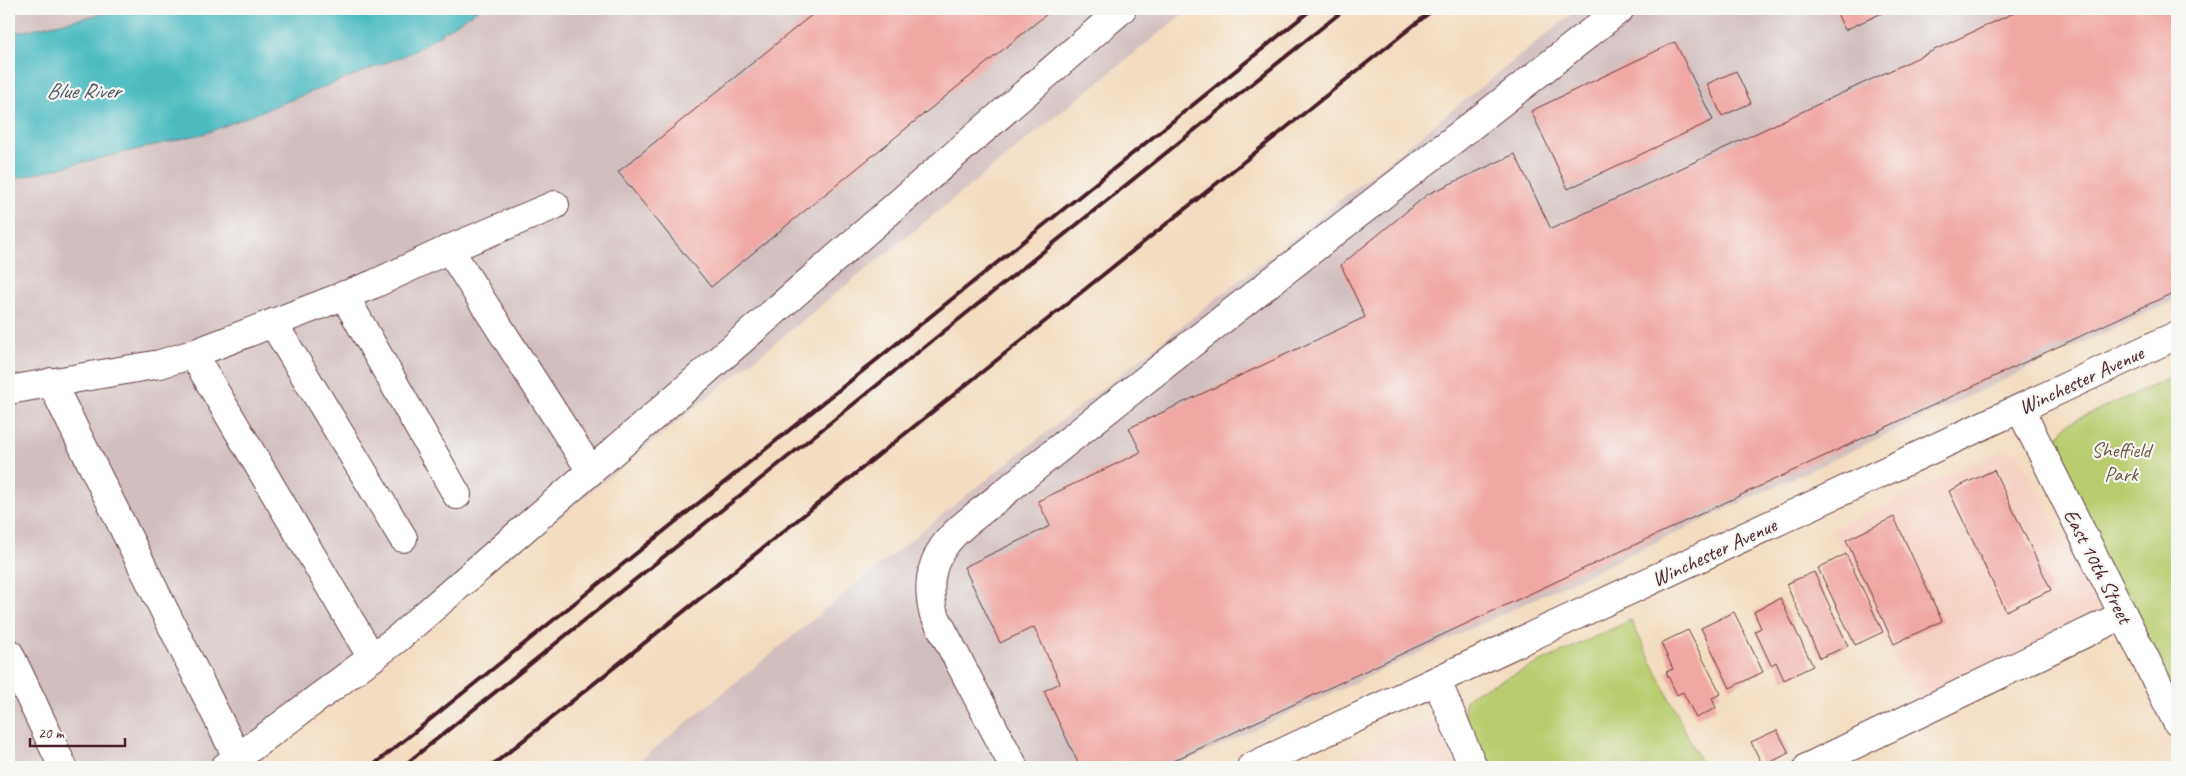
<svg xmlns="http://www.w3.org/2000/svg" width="2186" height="776" font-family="Caveat,sans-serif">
<rect width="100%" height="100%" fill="#f6f6f2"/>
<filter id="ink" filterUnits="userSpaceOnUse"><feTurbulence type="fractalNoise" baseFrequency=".02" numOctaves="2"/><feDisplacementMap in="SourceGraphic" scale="10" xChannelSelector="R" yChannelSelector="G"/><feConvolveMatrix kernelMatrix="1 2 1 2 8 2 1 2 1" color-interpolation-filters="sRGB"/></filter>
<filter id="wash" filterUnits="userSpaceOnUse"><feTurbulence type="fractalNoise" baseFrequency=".0096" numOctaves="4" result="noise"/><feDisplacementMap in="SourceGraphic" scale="20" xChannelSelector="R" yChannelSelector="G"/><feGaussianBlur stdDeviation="1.12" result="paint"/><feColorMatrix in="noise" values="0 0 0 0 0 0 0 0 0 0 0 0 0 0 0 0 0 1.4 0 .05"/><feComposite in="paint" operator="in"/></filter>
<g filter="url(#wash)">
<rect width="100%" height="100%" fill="#f3ddc0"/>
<!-- built -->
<g fill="#f6d1c5">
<path d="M2003,450L2017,453L2100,613L1916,702L1832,529Z"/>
<path d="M1427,720L1441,732L1455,767H1329Z"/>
</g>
<!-- industrial -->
<g fill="#d1bfbf">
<path d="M9,9H1189L249,767H9Z"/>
<path d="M1578,9H2177V299L1174,767H632L929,525L1283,246Z"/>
</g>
<!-- green -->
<g fill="#b9cd70" stroke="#82764e">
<path d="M2177,375V709L2062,470C2060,449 2050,441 2069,423Z"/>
<path d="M1631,620L1703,767H1486L1464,711L1466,699L1474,693Z"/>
</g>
<!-- water -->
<path fill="#4cbbc1" stroke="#4b6d76" d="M126,9H479L411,53L206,133L9,180V34Z"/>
<g id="blocks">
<!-- building -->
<g fill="#f1a7a4">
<path d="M819,9H1053L711,287L618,172Z"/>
<path d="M1835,9H1891L1845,30Z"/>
<path d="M2022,9H2177V291L1160,767H1080L1044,691L1060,683L1034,627L1000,643L964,567L1050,526L1038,501L1141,452L1129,428L1365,317L1341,265L1428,194L1515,154L1551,229Z"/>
<path d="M1675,42L1713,120L1568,189L1531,111Z"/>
<path d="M1736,71L1751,103L1722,116L1707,84Z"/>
<path d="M1994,470L2051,590L2006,611L1949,491Z"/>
<path d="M1894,517L1942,621L1894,644L1846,540Z"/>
<path d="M1846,554L1883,632L1855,645L1818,568Z"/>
<path d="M1814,572L1848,646L1820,658L1786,584Z"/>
<path d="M1780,598L1813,666L1784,680L1776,662L1771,665L1755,631L1761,628L1754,612Z"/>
<path d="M1734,612L1763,672L1730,688L1701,628Z"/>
<path d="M1688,630L1721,694L1712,698L1716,708L1696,718L1683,692L1677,695L1666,672L1673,669L1661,643Z"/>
<path d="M1777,730L1789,753L1763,766L1751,742Z"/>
</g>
</g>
</g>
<g filter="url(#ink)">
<use href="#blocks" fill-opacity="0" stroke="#633c41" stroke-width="1"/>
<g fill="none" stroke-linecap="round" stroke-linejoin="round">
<defs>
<g id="minor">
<path d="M449,249L591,471L1122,9"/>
<path d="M344,295L457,495"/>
<path d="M273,323L403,538"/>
<path d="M193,354L372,658"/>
<path d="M51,382L238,759"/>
<path d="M9,390L160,364L193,354L374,284L449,249L555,205"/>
<path d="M2020,409L2177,722"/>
<path d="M9,653L63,767"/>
<path d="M1437,681L1473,767"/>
<path d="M225,767L397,639L591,471"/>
<path d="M1014,767L933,612C928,588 929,567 944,546C957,528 977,515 993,502C1035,467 1078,433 1121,399C1287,268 1455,140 1620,9"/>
<path d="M1251,767L2177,335"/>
<path d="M1808,767L2123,615"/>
</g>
</defs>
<!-- minor casing -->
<use href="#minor" stroke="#633c41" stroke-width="30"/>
<!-- minor -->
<use href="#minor" stroke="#fff" stroke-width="28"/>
<!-- rail -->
<g stroke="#4a1f2b" stroke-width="4">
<path d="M371,767L1312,9"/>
<path d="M402,767L1345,9"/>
<path d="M490,767L1434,9"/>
</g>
</g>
</g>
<g text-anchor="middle" stroke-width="4.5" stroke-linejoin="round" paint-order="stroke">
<!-- street labels -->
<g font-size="21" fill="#4a1f2b" stroke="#f6f6f2">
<text transform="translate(2081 380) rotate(-25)" y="7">Winchester Avenue</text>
<text transform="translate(1714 552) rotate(-25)" y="7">Winchester Avenue</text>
<text transform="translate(2098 566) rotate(63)" y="7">East 10th Street</text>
</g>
<!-- park labels -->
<g font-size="21" fill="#6b5340" stroke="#f6f6f2">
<text x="2121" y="457">Sheffield<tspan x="2121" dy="24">Park</tspan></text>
</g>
<!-- water labels -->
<g font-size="22" font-style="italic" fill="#4b5660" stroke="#f6f6f2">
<text x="83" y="98">Blue River</text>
</g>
</g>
<!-- margin -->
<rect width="2186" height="776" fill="none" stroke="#f6f6f2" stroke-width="30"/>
<!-- scale -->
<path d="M30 738v8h95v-8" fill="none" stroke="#4a1f2b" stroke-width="2.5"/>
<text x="38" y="738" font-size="15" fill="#4a1f2b" stroke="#f6f6f2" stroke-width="4" paint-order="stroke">20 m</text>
</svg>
